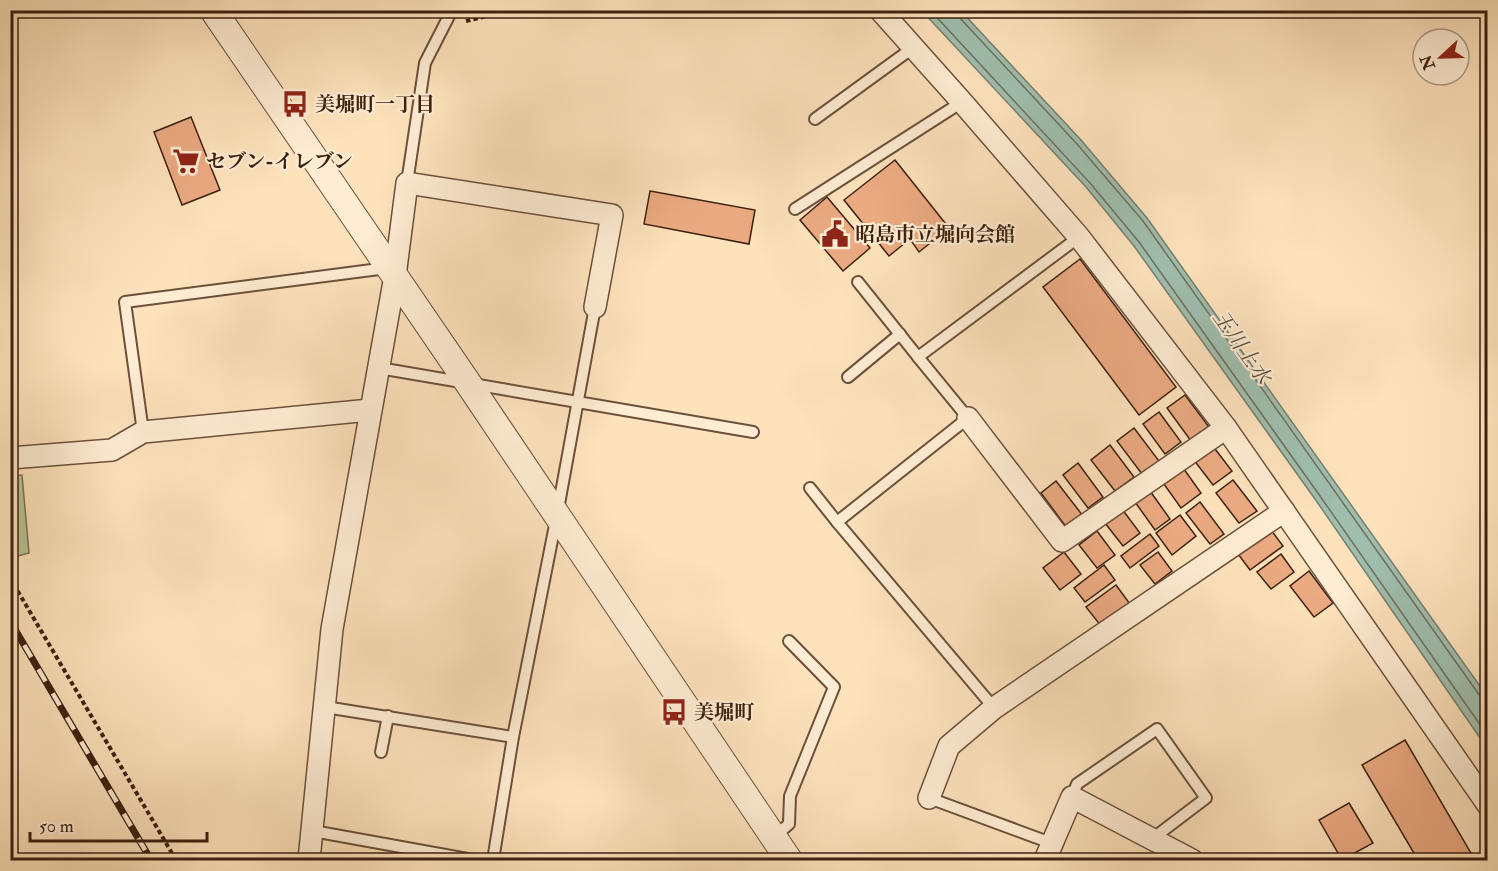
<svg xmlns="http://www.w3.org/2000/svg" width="1498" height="871" font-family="'IM FELL Double Pica','Noto Serif JP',serif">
<rect width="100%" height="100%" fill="#fde2bc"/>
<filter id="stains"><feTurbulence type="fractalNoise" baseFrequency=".00333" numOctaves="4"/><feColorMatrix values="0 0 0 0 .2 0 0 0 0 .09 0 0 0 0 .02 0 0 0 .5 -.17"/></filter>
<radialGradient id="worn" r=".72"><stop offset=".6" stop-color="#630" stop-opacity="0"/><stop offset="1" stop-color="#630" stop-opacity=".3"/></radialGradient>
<!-- green -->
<path fill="#b9c496" stroke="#7a7252" stroke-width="1.5" d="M22,475L29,553L11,558V476Z"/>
<!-- water -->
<path fill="#9fbeae" stroke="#777f6e" stroke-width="1.5" d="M922,11H961L1081,140L1147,218L1487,696V748L1315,499L1134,246L1086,187Z"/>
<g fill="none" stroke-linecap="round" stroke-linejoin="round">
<!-- shore -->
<g stroke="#6e6f5e" stroke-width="1.5">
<path d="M930,10L1090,183L1139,242L1320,496L1488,736"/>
<path d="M957,10L959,17L1077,144L1143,221L1480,696L1488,699"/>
</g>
</g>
<!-- building -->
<g fill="#ebaa82" stroke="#3c200f" stroke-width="1.5">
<path d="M191,117L220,190L182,205L154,132Z"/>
<path d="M895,160L949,228L919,252L910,239L889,256L844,200Z"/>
<path d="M650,191L755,210L749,244L644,224Z"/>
<path d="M827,197L870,248L843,271L800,220Z"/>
<path d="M1080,259L1176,387L1139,415L1043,287Z"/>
<path d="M1185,395L1209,427L1191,441L1167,408Z"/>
<path d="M1159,412L1181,442L1165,454L1143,424Z"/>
<path d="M1134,428L1159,461L1142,474L1117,441Z"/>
<path d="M1110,445L1134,477L1115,491L1091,460Z"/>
<path d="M1212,445L1232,471L1213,485L1193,459Z"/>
<path d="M1078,463L1103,497L1088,508L1063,475Z"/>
<path d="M1181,465L1201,493L1181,508L1161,480Z"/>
<path d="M1233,480L1257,511L1239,523L1216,493Z"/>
<path d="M1056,481L1083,516L1067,528L1041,493Z"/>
<path d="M1150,491L1170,519L1155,530L1135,502Z"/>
<path d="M1200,502L1224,534L1210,544L1186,513Z"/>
<path d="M1122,509L1140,533L1123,546L1105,523Z"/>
<path d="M1180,515L1196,536L1172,555L1156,533Z"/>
<path d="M1271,530L1283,546L1250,570L1238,554Z"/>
<path d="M1097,531L1115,555L1097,568L1079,545Z"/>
<path d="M1150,534L1159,546L1130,568L1121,556Z"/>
<path d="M1064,552L1081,574L1060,590L1043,568Z"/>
<path d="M1158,552L1172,571L1155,584L1140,565Z"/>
<path d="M1281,554L1294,572L1271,589L1257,572Z"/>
<path d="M1104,565L1115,580L1085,602L1074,588Z"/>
<path d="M1309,571L1333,603L1314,617L1290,586Z"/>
<path d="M1116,585L1130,604L1101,626L1086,607Z"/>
<path d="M1405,740L1475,860H1418L1362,765Z"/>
<path d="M1349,803L1373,843L1342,860L1319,820Z"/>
</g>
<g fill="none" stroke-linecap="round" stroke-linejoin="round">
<defs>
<g id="service">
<path d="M815,119L914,47"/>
<path d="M407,183L425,63L452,10"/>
<path d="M795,209L962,102"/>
<path d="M858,282L918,357"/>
<path d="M379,368L753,432"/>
<path d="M848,377L900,334"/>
<path d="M143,432L125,302L387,268"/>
<path d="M810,488L837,522"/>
<path d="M325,707L513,737"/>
<path d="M994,708L837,522L968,418L918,357L1079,237"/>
<path d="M381,752L388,716"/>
<path d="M1072,797L1077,784L1157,729L1206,798L1152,839"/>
<path d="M929,798L1051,843"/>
<path d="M313,831L473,860"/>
<path d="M774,837L789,824L790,796L834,687L789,641"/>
<path d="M493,860L513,737L557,515L595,307"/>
</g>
<g id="minor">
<path d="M880,10L962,102L1079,237L1226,428L1488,805"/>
<path d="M968,418L1062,541L1226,428"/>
<path d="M10,458L112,450L143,432L370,410"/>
<path d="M929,798L949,746L994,708L1284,511"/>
<path d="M309,860L332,629L395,276L407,183L612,215L595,307"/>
<path d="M1045,860L1072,797L1192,860"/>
</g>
<path id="tertiary" d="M213,10L468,383L789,860"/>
</defs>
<!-- service casing -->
<use href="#service" stroke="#6c503a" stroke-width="14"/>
<!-- minor casing -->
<use href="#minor" stroke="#6c503a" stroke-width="24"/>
<!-- tertiary casing -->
<use href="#tertiary" stroke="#6c503a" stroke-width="28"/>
<!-- path -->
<g stroke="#3c200f" stroke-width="4" stroke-dasharray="4.5 3" stroke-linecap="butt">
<path d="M466,21L512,10"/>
<path d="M10,578L176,860"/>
</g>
<!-- service -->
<use href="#service" stroke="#feecd3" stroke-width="10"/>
<!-- minor -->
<use href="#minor" stroke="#feecd3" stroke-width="21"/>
<!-- tertiary -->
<use href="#tertiary" stroke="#feecd3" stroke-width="26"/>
<defs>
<path id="rail" d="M10,621L151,860"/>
</defs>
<!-- rail casing -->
<use href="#rail" stroke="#3c200f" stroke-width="7"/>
<!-- rail -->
<use href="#rail" stroke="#feecd3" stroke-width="4.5" stroke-dasharray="14" stroke-linecap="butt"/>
</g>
<!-- icons -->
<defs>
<symbol id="bus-bare" viewBox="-9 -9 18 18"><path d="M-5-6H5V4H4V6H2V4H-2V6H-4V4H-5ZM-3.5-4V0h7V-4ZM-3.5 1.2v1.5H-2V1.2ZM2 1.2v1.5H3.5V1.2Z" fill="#8f2418" stroke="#feecd3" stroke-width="2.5" paint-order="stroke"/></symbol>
<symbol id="supermarket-bare" viewBox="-9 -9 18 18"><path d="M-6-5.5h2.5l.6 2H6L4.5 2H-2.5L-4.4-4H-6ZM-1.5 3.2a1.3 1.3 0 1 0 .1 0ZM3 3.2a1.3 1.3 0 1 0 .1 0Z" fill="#8f2418" stroke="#feecd3" stroke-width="2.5" paint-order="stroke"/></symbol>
<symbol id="civic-bare" viewBox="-9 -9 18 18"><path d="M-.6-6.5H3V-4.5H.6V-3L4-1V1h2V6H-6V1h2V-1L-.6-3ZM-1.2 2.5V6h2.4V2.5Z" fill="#8f2418" stroke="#feecd3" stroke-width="2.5" paint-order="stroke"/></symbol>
</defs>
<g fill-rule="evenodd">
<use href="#bus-bare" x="276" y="85" width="38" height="38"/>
<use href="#supermarket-bare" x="167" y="142" width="38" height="38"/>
<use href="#civic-bare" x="816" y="215" width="38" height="38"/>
<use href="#bus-bare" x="655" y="693" width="38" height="38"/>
</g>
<g text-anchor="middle" stroke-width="4.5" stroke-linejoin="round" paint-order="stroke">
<!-- poi labels -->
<g font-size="20" font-weight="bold" fill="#3c200f" stroke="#feecd3" text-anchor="start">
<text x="315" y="111">美堀町一丁目</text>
<text x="206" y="168">セブン-イレブン</text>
<text x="855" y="241">昭島市立堀向会館</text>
<text x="694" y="719">美堀町</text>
</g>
<!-- water labels -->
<g font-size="21" font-style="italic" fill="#5a4f3f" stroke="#feecd3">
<text transform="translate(1242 347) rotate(55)" y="7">玉川上水</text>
</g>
</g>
<!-- margin -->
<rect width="1498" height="871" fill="none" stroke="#fde2bc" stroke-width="36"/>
<rect x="12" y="12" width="1474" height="847" fill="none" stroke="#3c200f" stroke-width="3"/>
<rect x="18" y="18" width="1462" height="835" fill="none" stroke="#3c200f" stroke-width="1.5"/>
<!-- north arrow -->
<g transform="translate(1441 57) rotate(248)"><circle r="28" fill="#feecd3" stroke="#b09a85" stroke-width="1.5"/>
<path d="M0-4.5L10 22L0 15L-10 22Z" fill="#8f2418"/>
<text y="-9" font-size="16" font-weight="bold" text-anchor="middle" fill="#3c200f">N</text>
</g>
<!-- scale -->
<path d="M30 832v9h177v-9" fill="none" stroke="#3c200f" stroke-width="3"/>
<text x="39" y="832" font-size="18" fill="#3c200f" stroke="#feecd3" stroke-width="4.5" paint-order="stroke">50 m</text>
<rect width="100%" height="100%" filter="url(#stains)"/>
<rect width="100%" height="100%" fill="url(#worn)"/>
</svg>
